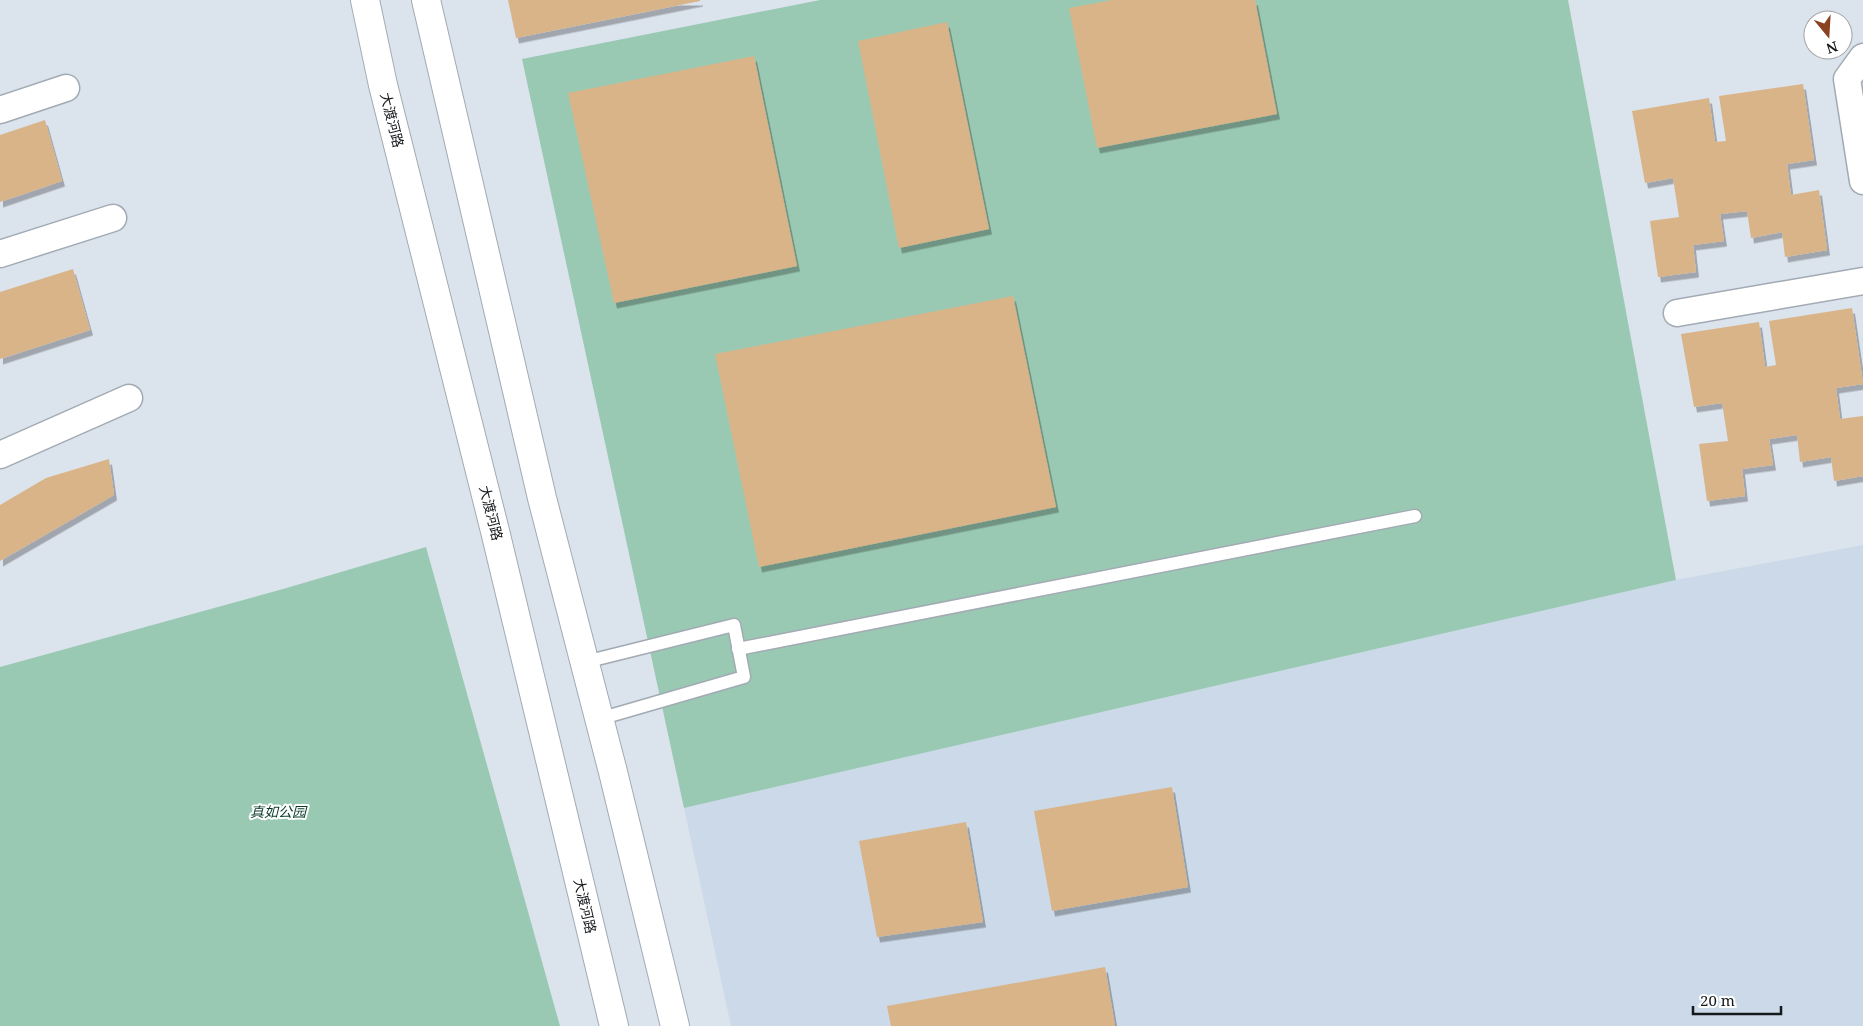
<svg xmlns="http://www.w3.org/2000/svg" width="1863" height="1026" font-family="'Noto Serif','Noto Sans SC',serif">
<defs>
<filter id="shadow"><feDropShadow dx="3" dy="5.5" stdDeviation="0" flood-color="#0004"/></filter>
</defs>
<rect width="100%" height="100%" fill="#dbe3ed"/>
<!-- built -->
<path fill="#cbd9e8" d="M1863,545V1026H731L684,808L1676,580Z"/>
<!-- green -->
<g fill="#9ac9b3">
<path d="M820,0H1568L1676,580L684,808L522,59Z"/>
<path d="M426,547L560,1026H0V667L283,589Z"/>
</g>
<!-- building -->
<g fill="#d9b488" filter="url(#shadow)">
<path d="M508,0H700V1L516,38Z"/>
<path d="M1112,0H1255L1277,114L1097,148L1069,8Z"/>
<path d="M947,22L989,229L899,248L858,41Z"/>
<path d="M754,56L797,266L614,303L568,93Z"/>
<path d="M1803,84L1814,160L1787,164L1791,195L1819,190L1827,250L1785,257L1782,232L1751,238L1747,211L1720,214L1724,241L1693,245L1696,272L1658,277L1650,221L1679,217L1673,178L1645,183L1632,111L1709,98L1715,142L1726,141L1719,96Z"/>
<path d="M45,120L62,181L0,202V135Z"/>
<path d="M73,269L90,330L0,359V292Z"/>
<path d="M1013,296L1056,507L759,567L715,354Z"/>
<path d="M1852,308L1863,384L1836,388L1840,419L1863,416V476L1834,481L1831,457L1800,462L1797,435L1769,439L1773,465L1742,469L1745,496L1707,501L1699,444L1728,441L1722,403L1694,407L1681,334L1759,322L1765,367L1776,365L1769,321Z"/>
<path d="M109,459L114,495L0,561V505L46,478Z"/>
<path d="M1172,787L1188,887L1052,911L1034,811Z"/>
<path d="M966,822L983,922L877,937L859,841Z"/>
<path d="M1105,967L1115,1026H891L887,1006Z"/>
</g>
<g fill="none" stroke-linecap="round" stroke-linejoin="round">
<defs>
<g id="lane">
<path d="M738,649L1415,516"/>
<path d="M585,662L734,625L744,677L599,719"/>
</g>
<g id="street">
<path d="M1863,57L1847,79L1863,181"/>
<path d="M0,110L66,88"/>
<path d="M0,254L113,218"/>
<path d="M1677,313L1863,281"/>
<path d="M0,455L129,398"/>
</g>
<g id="secondary">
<path d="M365,0L383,85L495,531L614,1026"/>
<path d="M426,0L542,498L613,772L675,1026"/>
</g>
</defs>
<!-- lane casing -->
<use href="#lane" stroke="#a2aab3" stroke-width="15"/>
<!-- street casing -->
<use href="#street" stroke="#a2aab3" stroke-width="29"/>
<!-- secondary casing -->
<use href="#secondary" stroke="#a2aab3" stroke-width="30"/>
<!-- lane -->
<use href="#lane" stroke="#fff" stroke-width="12"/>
<!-- street -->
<use href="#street" stroke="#fff" stroke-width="26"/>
<!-- secondary -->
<use href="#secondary" stroke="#fff" stroke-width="28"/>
</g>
<g text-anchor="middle" stroke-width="4" stroke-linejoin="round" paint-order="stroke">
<!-- street labels -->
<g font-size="14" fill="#16191c" stroke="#fff">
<text transform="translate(392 120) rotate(76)" y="5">大渡河路</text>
<text transform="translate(491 513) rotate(76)" y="5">大渡河路</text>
<text transform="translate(585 906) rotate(77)" y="5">大渡河路</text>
</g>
<!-- park labels -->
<g font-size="14" font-style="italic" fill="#083b29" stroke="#fff">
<text x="278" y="817">真如公园</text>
</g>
</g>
<!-- north arrow -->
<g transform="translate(1828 35) rotate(162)"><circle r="24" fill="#ffffff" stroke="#a2a3a4"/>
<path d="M0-4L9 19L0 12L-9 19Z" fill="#8a4223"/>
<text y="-8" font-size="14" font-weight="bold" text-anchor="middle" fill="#16191c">N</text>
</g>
<!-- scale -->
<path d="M1693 1006v8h88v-8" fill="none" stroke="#16191c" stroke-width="2.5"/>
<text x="1700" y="1006" font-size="15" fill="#16191c" stroke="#ffffff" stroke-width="4" paint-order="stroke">20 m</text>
</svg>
